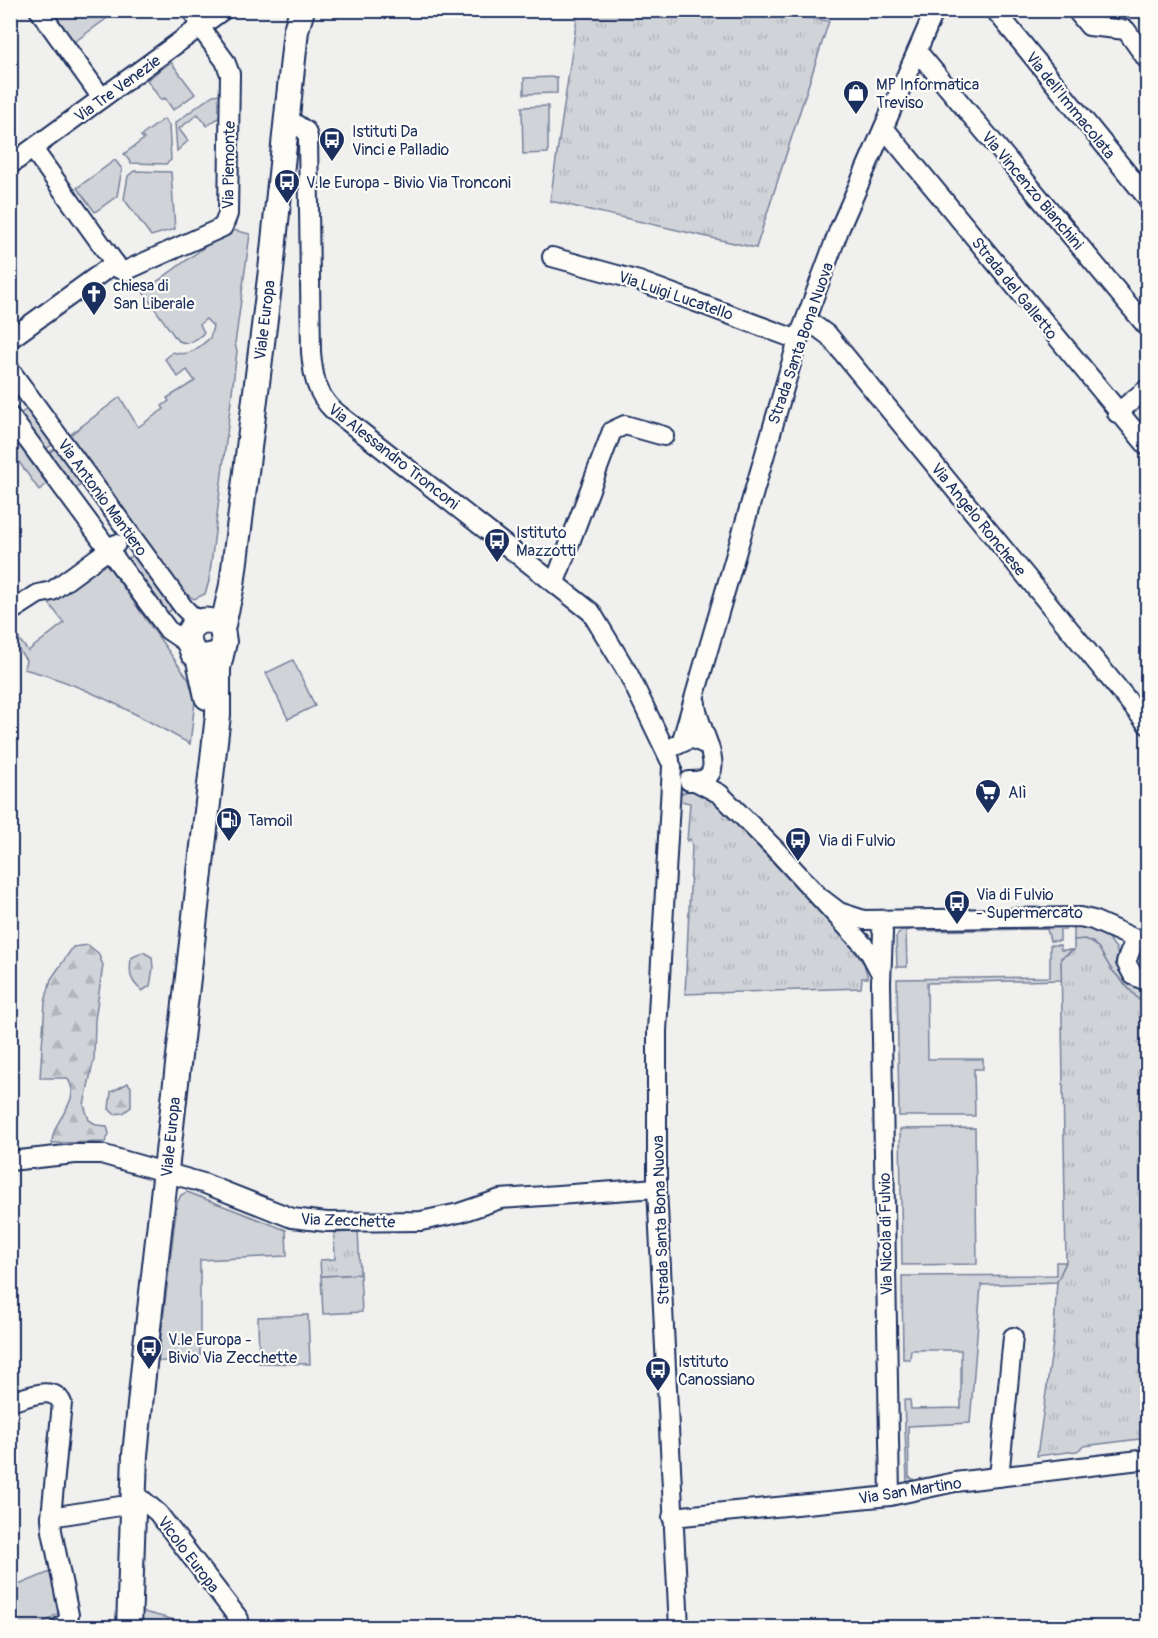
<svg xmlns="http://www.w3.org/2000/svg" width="1158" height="1638" font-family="Pangolin,sans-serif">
<defs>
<pattern id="forest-firs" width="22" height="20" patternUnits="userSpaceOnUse" patternTransform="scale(1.5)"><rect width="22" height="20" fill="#d0d3d8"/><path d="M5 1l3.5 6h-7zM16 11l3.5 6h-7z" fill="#b2b5bc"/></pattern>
<pattern id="park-tufts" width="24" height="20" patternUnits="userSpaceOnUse" patternTransform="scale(1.5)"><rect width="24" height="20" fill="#d0d3d8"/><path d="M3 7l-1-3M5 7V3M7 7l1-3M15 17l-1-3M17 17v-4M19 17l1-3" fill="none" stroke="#b2b5bc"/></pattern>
</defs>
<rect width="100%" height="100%" fill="#f0f0ee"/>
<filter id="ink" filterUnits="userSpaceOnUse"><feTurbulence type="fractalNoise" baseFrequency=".0167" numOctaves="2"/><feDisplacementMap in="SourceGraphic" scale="12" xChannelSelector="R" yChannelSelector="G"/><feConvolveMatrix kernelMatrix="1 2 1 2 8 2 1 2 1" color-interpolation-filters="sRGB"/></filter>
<g filter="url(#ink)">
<!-- green -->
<g fill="#d0d3d8" stroke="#76819b" stroke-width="1.5">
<path d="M51,10L117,11L73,43Z"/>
<path d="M171,62L195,94L173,110L165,98L161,100L147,80Z"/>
<path d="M557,77V93L524,94V78Z"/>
<path d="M221,94V116L207,126L198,114L179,129L188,141L177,151L175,123L213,95Z"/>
<path d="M548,106V153L523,154L522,107Z"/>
<path d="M164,119L169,125L171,160L166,164L131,163L124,154L144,139L141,136Z"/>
<path d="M115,160L122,169L117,196L95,212L77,188Z"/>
<path d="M134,171L171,172L175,229L151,236L124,199L128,176Z"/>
<path d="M229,229L250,234L235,344L237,351L209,581L205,594L194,599L185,593L70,435L120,397L138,427L164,409L162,406L169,401L167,398L195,381L187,370L178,377L165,359L173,352C189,358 199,347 210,338L213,326L206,319L200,324L204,333C195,340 189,347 177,340L143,292Z"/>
<path d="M27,409L53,444L46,449L20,414Z"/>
<path d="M10,433L47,484L39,490L11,451Z"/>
<path d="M56,448L82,484L75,489L49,453Z"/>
<path d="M133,555L172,609L166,615L126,560Z"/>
<path d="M104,560L189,680L195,701L190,744C136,714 84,684 24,669L26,660L11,639L10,631L12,630L28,651L64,623L48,602Z"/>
<path d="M293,660L315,706L288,719L266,673Z"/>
<path d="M1074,924L1085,925L1104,933L1116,948L1122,972L1147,991V1009L1111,969L1093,942L1074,940Z"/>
<path d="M1065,927V930H1060V941H1050L1047,929L918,931Z"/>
<path d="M913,929L906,931L907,967H897L896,937L902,930Z"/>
<path d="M1050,945H1060L1061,950H1074L1061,958L1062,980L927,983L928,1059H983V1069H974L975,1116H899L897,979L1050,977Z"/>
<path d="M975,1128L977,1264L902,1265L900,1129Z"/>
<path d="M187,1192L286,1230L287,1256L200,1260V1362L158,1361L177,1203L181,1195Z"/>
<path d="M1056,1262H1066L1057,1282L981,1285L970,1423L908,1426L909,1477L913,1479L912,1484L907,1482L904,1400H910L911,1409L961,1408V1350H911L910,1359H903L902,1276L1056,1275Z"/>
<path d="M360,1274L362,1312L323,1314L321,1276Z"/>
<path d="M308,1315L310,1364L259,1363L258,1317Z"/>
<path d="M50,1572L61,1611L38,1627L11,1628V1588Z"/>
</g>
<!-- forest -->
<g fill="url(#forest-firs)" stroke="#76819b" stroke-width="1.5">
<path d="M88,945L98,953L103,965L95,1020L94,1059L84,1105L89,1120L97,1125L107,1126L109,1134L105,1142L52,1143C52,1118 84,1101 67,1078H40L45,1002L51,979L73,947Z"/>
<path d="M143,952L152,957L153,968L150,986L142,991C130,981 129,974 131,958Z"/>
<path d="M128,1083L131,1087V1107L123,1113L114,1114L109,1109L111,1092Z"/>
</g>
<!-- park -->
<g fill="url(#park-tufts)" stroke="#76819b" stroke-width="1.5">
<path d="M761,11L829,21L756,248L550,201L578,11Z"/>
<path d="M694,789L714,800L850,944L864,964L868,978H862L861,988L685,994L692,846L690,839L687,841L690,803L676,800L682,793Z"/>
<path d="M1085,939L1098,947L1111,969L1147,1009V1438L1084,1446L1077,1451L1037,1456L1053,1343L1057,1282L1066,1262L1061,958L1074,950V940Z"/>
<path d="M354,1229H358L360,1274L321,1276L320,1260L335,1259L334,1233L351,1232Z"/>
<path d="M140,1611L175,1620V1627L139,1628Z"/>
</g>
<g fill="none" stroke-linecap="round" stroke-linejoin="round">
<defs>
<g id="minor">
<path d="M39,10L102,98"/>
<path d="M191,10L202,25"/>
<path d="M995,10L1148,199"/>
<path d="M1076,10L1089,26L1126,30L1148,61"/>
<path d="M918,52L1148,328"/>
<path d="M288,119L306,131L308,137L311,352C313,376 316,393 333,410L591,612L629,675L670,760"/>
<path d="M884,128L1148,447"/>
<path d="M33,149L119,269L125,271L223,227L228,214L230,74L225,61L200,27"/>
<path d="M10,165L223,10"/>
<path d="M552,257L639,281L798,340"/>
<path d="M806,319L829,336L1148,725"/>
<path d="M10,339L115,263"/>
<path d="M10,370L184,608L198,622"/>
<path d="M1117,413L1148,388"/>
<path d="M10,416L168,630L187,643"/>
<path d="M555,582L612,431L625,425L664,436"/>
<path d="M10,612L38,594L52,591L116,544"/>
<path d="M682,740L798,340L839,230L935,10"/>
<path d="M675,746L692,738L709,746"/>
<path d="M672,767L657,1031V1188L679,1628"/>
<path d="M689,781C738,783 695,726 696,703"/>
<path d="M695,781L720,794L775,849L869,951L880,972"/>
<path d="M822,899L839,912L864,920L1080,917L1093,920L1138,940"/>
<path d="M879,920L883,933L881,982L890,1496"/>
<path d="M1146,937L1133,944L1126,962L1133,975L1148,982"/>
<path d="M10,1161L75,1154H101L203,1183L292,1218L327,1222L421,1221L459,1213L500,1199L657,1188"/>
<path d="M10,1402C26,1398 53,1384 62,1403L51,1517L120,1506"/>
<path d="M999,1477L1013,1337"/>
<path d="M134,1497L144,1501L158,1513L239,1619"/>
<path d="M51,1517L52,1531L69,1615L68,1621L59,1628"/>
<path d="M672,1517L890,1496L955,1482L1148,1459"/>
</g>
<g id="major">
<path d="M214,655L204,657L193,653L187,637C192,619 210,615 222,629"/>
<path d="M198,656L207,697"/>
<path d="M129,1628L135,1455L146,1345L218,715V668L224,642L222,629L232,585L271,270L296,30L302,10"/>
</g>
</defs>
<!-- minor casing -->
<use href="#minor" stroke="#1b2f5e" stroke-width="22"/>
<!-- major casing -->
<use href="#major" stroke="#1b2f5e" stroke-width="28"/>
<!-- minor -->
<use href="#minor" stroke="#fdfcf7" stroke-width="18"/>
<!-- major -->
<use href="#major" stroke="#fdfcf7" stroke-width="24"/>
</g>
</g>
<!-- icons -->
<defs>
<symbol id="shop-pin" viewBox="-11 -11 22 30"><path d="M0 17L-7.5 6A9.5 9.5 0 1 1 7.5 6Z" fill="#1b2f5e" stroke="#fdfcf7"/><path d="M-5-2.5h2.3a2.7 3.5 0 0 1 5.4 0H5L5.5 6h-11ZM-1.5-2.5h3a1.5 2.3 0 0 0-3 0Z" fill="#fff"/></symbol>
<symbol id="bus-pin" viewBox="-11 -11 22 30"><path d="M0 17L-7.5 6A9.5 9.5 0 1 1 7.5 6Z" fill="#1b2f5e" stroke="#fdfcf7"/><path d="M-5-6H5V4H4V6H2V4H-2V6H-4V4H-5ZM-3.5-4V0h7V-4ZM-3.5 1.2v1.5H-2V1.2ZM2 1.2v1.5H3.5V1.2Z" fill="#fff"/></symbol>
<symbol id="church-pin" viewBox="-11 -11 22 30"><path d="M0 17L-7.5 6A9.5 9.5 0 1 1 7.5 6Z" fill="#1b2f5e" stroke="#fdfcf7"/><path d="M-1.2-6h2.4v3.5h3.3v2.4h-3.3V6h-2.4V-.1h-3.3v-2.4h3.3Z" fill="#fff"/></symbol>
<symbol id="supermarket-pin" viewBox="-11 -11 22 30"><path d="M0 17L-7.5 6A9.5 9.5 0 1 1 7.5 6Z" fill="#1b2f5e" stroke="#fdfcf7"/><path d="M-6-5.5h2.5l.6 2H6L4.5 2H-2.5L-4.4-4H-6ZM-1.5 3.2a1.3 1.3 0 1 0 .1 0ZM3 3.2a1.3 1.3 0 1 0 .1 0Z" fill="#fff"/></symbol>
<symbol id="fuel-pin" viewBox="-11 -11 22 30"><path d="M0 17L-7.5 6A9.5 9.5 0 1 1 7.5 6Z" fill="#1b2f5e" stroke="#fdfcf7"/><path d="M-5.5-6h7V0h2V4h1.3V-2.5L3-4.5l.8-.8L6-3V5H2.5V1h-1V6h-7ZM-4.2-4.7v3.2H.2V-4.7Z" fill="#fff"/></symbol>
</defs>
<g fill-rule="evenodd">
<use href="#shop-pin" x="841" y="78" width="30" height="40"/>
<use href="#bus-pin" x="317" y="125" width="30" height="40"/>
<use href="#bus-pin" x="272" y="167" width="30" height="40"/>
<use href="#church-pin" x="79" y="279" width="30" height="40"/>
<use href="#bus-pin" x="482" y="526" width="30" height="40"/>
<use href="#supermarket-pin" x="973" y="777" width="30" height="40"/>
<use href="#fuel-pin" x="214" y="805" width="30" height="40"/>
<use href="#bus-pin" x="783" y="825" width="30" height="40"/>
<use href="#bus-pin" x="942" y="888" width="30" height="40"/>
<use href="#bus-pin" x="134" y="1333" width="30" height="40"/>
<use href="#bus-pin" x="643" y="1355" width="30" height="40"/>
</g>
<g text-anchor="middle" stroke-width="4.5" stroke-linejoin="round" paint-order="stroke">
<!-- poi labels -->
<g font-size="16" fill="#1b2f5e" stroke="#fdfcf7" text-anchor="start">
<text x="876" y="90">MP Informatica<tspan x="876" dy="18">Treviso</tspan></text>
<text x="352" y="137">Istituti Da<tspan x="352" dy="18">Vinci e Palladio</tspan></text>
<text x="306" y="188">V.le Europa - Bivio Via Tronconi</text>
<text x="113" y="291">chiesa di<tspan x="113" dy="18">San Liberale</tspan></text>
<text x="516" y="538">Istituto<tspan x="516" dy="18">Mazzotti</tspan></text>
<text x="1008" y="798">Alì</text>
<text x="248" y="826">Tamoil</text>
<text x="818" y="846">Via di Fulvio</text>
<text x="976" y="900">Via di Fulvio<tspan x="976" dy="18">- Supermercato</tspan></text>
<text x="168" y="1345">V.le Europa -<tspan x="168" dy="18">Bivio Via Zecchette</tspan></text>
<text x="678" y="1367">Istituto<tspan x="678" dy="18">Canossiano</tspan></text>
</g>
<!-- street labels -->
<g font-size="16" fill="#1b2f5e" stroke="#fdfcf7">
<text transform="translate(117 88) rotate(-36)" y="6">Via Tre Venezie</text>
<text transform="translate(1071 105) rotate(51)" y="6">Via dell'Immacolata</text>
<text transform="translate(228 165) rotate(-89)" y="6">Via Piemonte</text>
<text transform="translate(1033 190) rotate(50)" y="6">Via Vincenzo Bianchini</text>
<text transform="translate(1015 288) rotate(51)" y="6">Strada del Galletto</text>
<text transform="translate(676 295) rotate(19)" y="6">Via Luigi Lucatello</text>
<text transform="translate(264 320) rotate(-83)" y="6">Viale Europa</text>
<text transform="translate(800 343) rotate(-71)" y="6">Strada Santa Bona Nuova</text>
<text transform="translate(394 456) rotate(38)" y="6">Via Alessandro Tronconi</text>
<text transform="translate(103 497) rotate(54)" y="6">Via Antonio Mantiero</text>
<text transform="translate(979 519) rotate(51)" y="6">Via Angelo Ronchese</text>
<text transform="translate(170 1137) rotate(-84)" y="6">Viale Europa</text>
<text transform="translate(348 1220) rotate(2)" y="6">Via Zecchette</text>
<text transform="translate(660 1220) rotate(-92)" y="6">Strada Santa Bona Nuova</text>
<text transform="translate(885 1234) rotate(-91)" y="6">Via Nicola di Fulvio</text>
<text transform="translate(910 1490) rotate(-9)" y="6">Via San Martino</text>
<text transform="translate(189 1554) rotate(53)" y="6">Vicolo Europa</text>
</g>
</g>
<!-- margin -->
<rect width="1158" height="1638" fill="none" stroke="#fdfcf7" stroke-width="36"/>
<rect x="18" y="18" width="1122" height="1602" fill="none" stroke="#1b2f5e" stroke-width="2" filter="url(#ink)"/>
</svg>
